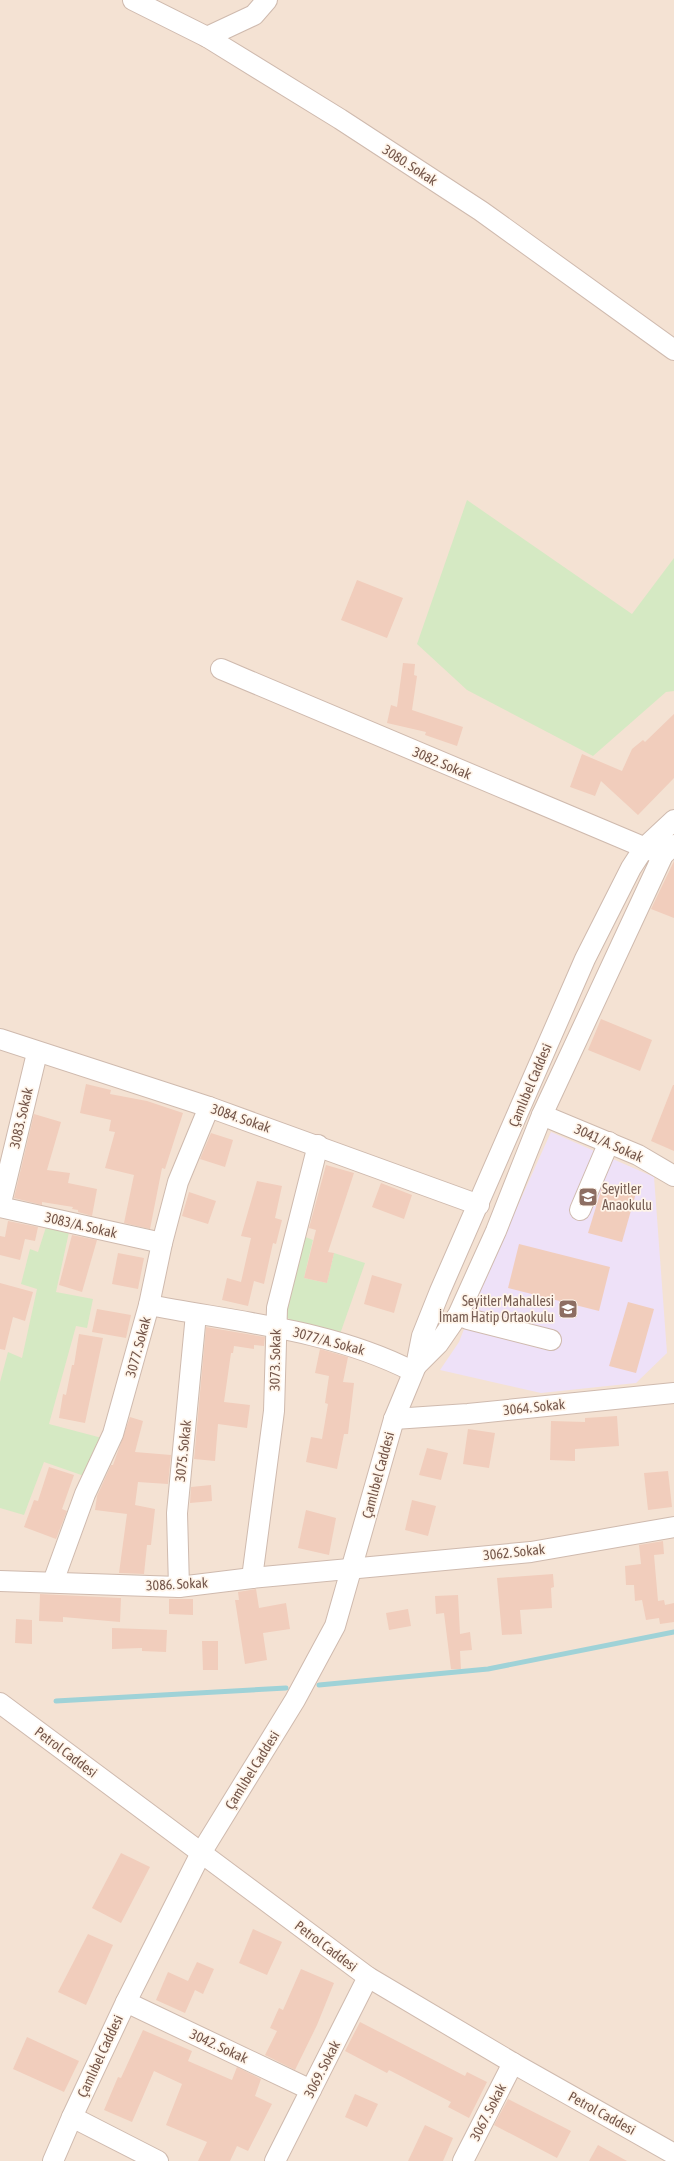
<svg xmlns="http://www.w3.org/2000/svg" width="674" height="2161" font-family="'Asap Condensed',sans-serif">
<rect width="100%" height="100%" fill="#fcf1e4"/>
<!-- residential -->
<rect fill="#f4e2d3" x="0" y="0" width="674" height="2161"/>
<!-- education -->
<path fill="#eee1f8" d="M551,1132L654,1177L667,1353L636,1383L541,1393L440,1370L459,1342L476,1298Z"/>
<!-- green -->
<g fill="#d5e9c3">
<path d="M467,500L632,614L674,558V691L666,692L593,756L467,690L417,644Z"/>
<path d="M46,1227L69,1232L56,1292L93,1299L87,1328L76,1326L49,1424L102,1438L87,1477L44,1462L24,1515L0,1508V1382L8,1352L22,1358L37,1289L21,1284L30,1249L38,1252Z"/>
<path d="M303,1236L313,1240L304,1278L327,1283L334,1253L365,1263L339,1337L292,1321L285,1316Z"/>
</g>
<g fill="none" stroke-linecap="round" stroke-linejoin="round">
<!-- stream -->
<g stroke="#9fd2d7" stroke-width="5">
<path d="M319,1685L488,1669L674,1632"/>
<path d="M56,1701L286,1688"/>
</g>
</g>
<!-- building -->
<g fill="#f1cdbc">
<path d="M357,580L403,598L387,638L341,620Z"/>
<path d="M403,663L415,664L414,675L417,676L412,710L463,727L457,746L425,735L426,732L387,723L391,705L397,707Z"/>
<path d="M674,714V778L638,815L601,781L595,796L570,787L582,754L622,771L632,749L643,740L645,742Z"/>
<path d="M674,861V918L651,909Z"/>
<path d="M601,1019L652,1040L640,1071L588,1050Z"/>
<path d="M86,1084L111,1090L110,1094L147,1101L183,1113L165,1169L162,1168L150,1229L124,1223L134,1175L105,1168L115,1132L109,1131L111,1120L80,1113Z"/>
<path d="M673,1085H674V1151L651,1141Z"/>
<path d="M34,1114L61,1122L47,1170L70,1173L68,1183L97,1189L92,1216L78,1212V1210L72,1209L73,1207L42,1202V1205L14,1198Z"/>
<path d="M211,1133L233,1140L225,1167L200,1159Z"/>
<path d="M326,1165L354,1173L328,1252L334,1253L327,1283L304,1278L316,1230L309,1228Z"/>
<path d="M257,1181L282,1186L275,1218L282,1220L276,1244L273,1243L264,1284L254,1281L248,1306L222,1300L227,1278L241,1282L251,1238L241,1236Z"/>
<path d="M381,1183L412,1195L404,1219L372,1207Z"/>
<path d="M603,1184L636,1193L622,1242L588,1233Z"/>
<path d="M189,1192L216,1201L208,1224L182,1216Z"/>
<path d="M8,1221L38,1227L35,1241L25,1239L20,1260L0,1255V1236L5,1237Z"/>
<path d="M72,1235L97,1240L82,1292L59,1285Z"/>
<path d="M519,1244L610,1267L599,1311L508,1288Z"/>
<path d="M118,1253L144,1258L138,1289L112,1284Z"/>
<path d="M372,1275L402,1284L394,1313L364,1304Z"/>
<path d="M0,1283L33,1292L25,1321L13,1317L5,1350L0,1349Z"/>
<path d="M628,1302L654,1309L636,1373L609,1366Z"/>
<path d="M97,1309L131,1315L126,1338L92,1332Z"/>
<path d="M206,1327L265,1337L264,1346L254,1345V1349L234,1346L233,1353H231L224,1402L250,1405L247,1428L218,1424L215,1461L194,1459Z"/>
<path d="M79,1334L103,1338L85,1423L59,1418L63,1394L66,1395L72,1365H74Z"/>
<path d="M320,1349L348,1357L343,1382L354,1383L348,1434H344L337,1469L306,1462L311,1437L322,1439L328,1404L325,1403L329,1376L315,1373Z"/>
<path d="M617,1416L619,1446L575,1449V1461L550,1460L551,1421L585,1422V1418Z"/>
<path d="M130,1417L143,1421L135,1452L171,1455L168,1484L138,1482L135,1505L155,1509L151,1545H147L144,1574L119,1573L127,1514L95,1510L97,1496L111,1465H113Z"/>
<path d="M468,1429L495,1433L489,1468L463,1464Z"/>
<path d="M427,1448L448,1453L441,1480L419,1475Z"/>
<path d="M49,1467L74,1475L62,1509L67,1511L56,1539L24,1527L34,1500L38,1501Z"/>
<path d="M668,1471L672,1507L648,1510L644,1473Z"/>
<path d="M211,1485L212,1501L190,1503L191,1487Z"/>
<path d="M412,1500L436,1506L428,1536L405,1530Z"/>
<path d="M306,1510L336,1518L329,1555L298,1548Z"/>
<path d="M663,1541L664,1554L654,1555L658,1601L664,1600L665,1605L674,1603V1622L660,1624L659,1618L646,1620L642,1600L635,1601L634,1585H626L625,1566L641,1564L639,1545Z"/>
<path d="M553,1574L554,1587L551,1588L552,1608L520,1610L522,1634L502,1635L497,1578Z"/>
<path d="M256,1589L259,1608L286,1603L290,1629L263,1633L267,1660L245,1664L235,1600H239L238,1592Z"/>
<path d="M40,1594L121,1598L120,1622L63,1617V1622L39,1621Z"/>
<path d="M458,1595L460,1634L470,1632L472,1650L460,1651L461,1669H451L444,1613L436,1614L435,1596Z"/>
<path d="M169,1599H193V1615L169,1614Z"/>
<path d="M408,1609L411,1626L389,1630L386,1613Z"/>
<path d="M16,1619L32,1620V1644L15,1643Z"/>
<path d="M112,1628L167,1630L166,1652L142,1651V1648L112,1649Z"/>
<path d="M202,1641H218V1670H203Z"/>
<path d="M121,1853L150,1867L121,1923L92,1908Z"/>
<path d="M253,1929L282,1942L267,1975L239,1963Z"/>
<path d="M88,1934L113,1945L86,2005L58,1992Z"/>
<path d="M197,1962L214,1969L203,1994L195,1990L185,2013L156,2000L168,1972L188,1981Z"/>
<path d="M301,1969L334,1983L317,2025L295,2070L265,2055L277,2031L270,2028L279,2008L283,2010Z"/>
<path d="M360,2022L465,2076L467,2072L487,2082L469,2118L448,2107L451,2102L389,2070L387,2073L345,2051Z"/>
<path d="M143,2030L192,2051L188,2061L232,2080L237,2067L261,2079L255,2096L272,2104L248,2151L237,2146L230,2161H198L207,2142L166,2125L182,2084L154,2071L132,2122L104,2110L118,2077L121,2078Z"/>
<path d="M27,2037L79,2061L64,2092L13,2069Z"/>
<path d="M355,2094L378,2104L367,2127L345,2117Z"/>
<path d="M508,2099L571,2131L557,2158L494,2125Z"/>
<path d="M425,2125L453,2138L443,2161H408Z"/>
<path d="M598,2145L627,2161H589Z"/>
</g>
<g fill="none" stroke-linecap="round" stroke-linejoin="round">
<defs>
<g id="minor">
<path d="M133,0L207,37L340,119L481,211L674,350"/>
<path d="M207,37L254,15L267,0"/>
<path d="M221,669L655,852"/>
<path d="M674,820L644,848L631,868L585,959L440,1291L422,1336L416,1366L438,1344L458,1315L496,1231L542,1115L663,855L674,845"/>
<path d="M0,1039L209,1107L479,1205"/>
<path d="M542,1115L638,1155L674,1176"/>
<path d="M0,1207L162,1243"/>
<path d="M0,1207L37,1053"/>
<path d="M580,1210L609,1142"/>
<path d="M149,1305C237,1322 332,1330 412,1371"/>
<path d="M458,1315L468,1319L551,1340"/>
<path d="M394,1419L468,1414L674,1393"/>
<path d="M252,1578L274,1411L277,1308L318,1145"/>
<path d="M0,1581L179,1587L252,1578L531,1552L674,1527"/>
<path d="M53,1582L85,1494L113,1434L149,1305L162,1243L178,1182L209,1107"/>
<path d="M179,1587L177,1513L196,1314"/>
<path d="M0,1703L368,1977L513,2063L674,2154"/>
<path d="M126,2002L311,2090"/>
<path d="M72,2117L158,2161"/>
<path d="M53,2161L72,2117L126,2002L201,1853L295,1700L335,1626L394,1419L416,1366"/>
<path d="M275,2161L368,1977"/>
<path d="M463,2161L513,2063"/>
</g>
</defs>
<!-- minor casing -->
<use href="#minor" stroke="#cfbaae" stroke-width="22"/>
<!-- minor -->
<use href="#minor" stroke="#fff" stroke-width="20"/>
</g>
<!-- icons -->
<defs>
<symbol id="school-square" viewBox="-11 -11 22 22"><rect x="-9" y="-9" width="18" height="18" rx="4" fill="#8d6e63" stroke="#fff5ea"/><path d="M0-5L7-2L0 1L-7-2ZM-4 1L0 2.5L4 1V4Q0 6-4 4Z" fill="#fff"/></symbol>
</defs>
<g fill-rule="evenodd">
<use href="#school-square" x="577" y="1186" width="22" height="22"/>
<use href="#school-square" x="557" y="1298" width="22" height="22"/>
</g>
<g text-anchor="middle" stroke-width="3.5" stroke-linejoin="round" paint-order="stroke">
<!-- street labels -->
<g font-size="14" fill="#74564a" stroke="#fff5ea">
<text transform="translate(410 165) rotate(33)" y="5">3080. Sokak</text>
<text transform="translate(442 763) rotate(23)" y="5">3082. Sokak</text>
<text transform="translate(530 1085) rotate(-67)" y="5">Çamlıbel Caddesi</text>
<text transform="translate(21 1118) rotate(-77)" y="5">3083. Sokak</text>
<text transform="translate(241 1118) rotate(19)" y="5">3084. Sokak</text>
<text transform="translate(609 1143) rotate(24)" y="5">3041/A. Sokak</text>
<text transform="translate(81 1225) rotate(13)" y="5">3083/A. Sokak</text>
<text transform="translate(329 1341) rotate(15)" y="5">3077/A. Sokak</text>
<text transform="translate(138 1347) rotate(-75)" y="5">3077. Sokak</text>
<text transform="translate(275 1360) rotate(-89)" y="5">3073. Sokak</text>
<text transform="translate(534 1407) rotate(-6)" y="5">3064. Sokak</text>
<text transform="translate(183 1451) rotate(-84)" y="5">3075. Sokak</text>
<text transform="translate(378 1475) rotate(-75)" y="5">Çamlıbel Caddesi</text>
<text transform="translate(514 1552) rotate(-6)" y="5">3062. Sokak</text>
<text transform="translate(177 1584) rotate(-3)" y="5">3086. Sokak</text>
<text transform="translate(66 1752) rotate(37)" y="5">Petrol Caddesi</text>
<text transform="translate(252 1770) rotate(-58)" y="5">Çamlıbel Caddesi</text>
<text transform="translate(326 1946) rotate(37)" y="5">Petrol Caddesi</text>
<text transform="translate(219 2046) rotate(25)" y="5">3042. Sokak</text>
<text transform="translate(100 2056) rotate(-65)" y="5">Çamlıbel Caddesi</text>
<text transform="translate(322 2069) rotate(-63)" y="5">3069. Sokak</text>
<text transform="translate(488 2112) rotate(-63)" y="5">3067. Sokak</text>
<text transform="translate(602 2113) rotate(29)" y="5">Petrol Caddesi</text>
</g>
<!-- education labels -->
<g font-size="14" fill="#785e54" stroke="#fff5ea" text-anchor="start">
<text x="602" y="1194">Seyitler<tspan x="602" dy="16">Anaokulu</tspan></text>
<text x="554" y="1306" text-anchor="end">Seyitler Mahallesi<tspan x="554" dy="16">İmam Hatip Ortaokulu</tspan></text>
</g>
</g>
</svg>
